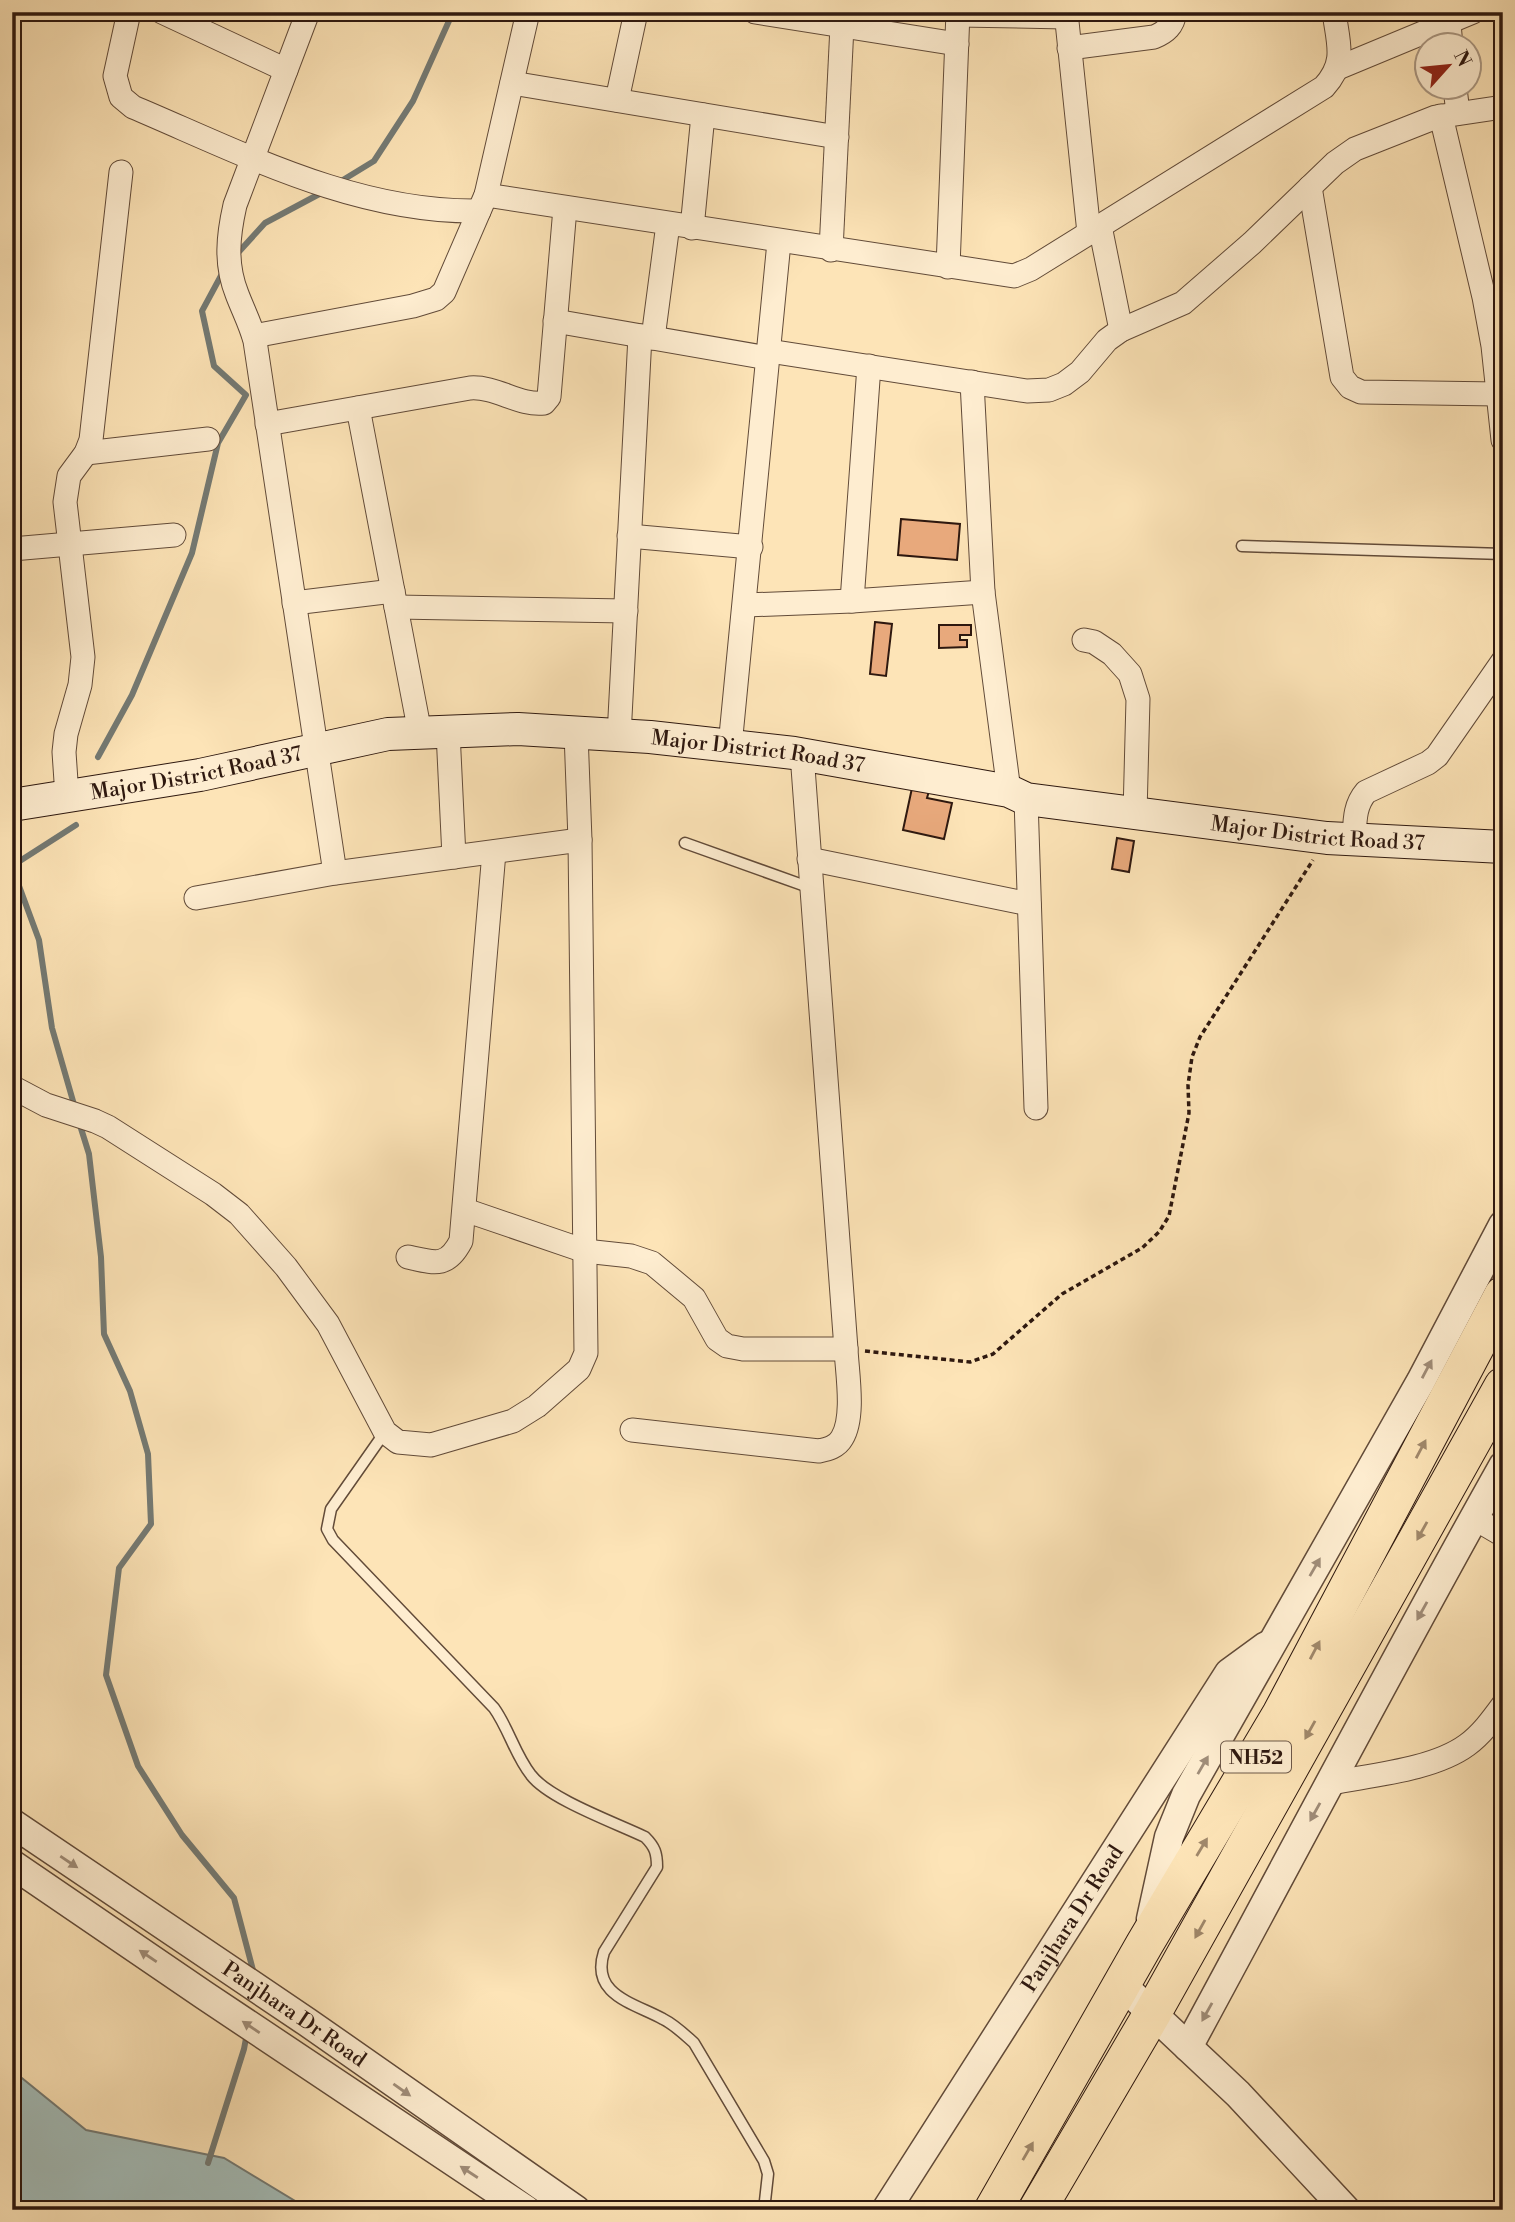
<svg xmlns="http://www.w3.org/2000/svg" width="1515" height="2222" font-family="'Libre Bodoni',serif">
<rect width="100%" height="100%" fill="#fde4b7"/>
<filter id="stains"><feTurbulence type="fractalNoise" baseFrequency=".00286" numOctaves="4"/><feColorMatrix values="0 0 0 0 .2 0 0 0 0 .09 0 0 0 0 .02 0 0 0 .5 -.17"/></filter>
<radialGradient id="worn" r=".72"><stop offset=".6" stop-color="#630" stop-opacity="0"/><stop offset="1" stop-color="#630" stop-opacity=".3"/></radialGradient>
<!-- water -->
<path fill="#a3bcb8" stroke="#747a74" stroke-width="2" d="M12,2070L86,2130L224,2158L310,2210H12Z"/>
<g fill="none" stroke-linecap="round" stroke-linejoin="round">
<!-- stream -->
<g stroke="#747a74" stroke-width="6">
<path d="M338,183L374,161L413,101L453,12"/>
<path d="M236,255L265,223L325,191"/>
<path d="M98,757L132,695L192,553L218,443L246,395L214,366L202,311L223,272"/>
<path d="M12,866L76,825"/>
<path d="M12,867L39,940L52,1028L75,1108"/>
<path d="M79,1122L89,1154L101,1257L104,1334L130,1391L148,1454L151,1524L119,1568L106,1675L138,1766L182,1835L234,1898L254,1974"/>
<path d="M208,2163L244,2049L247,2033"/>
</g>
</g>
<!-- building -->
<g fill="#e8a97c" stroke="#2e180f" stroke-width="2">
<path d="M901,519L960,524L957,560L898,555Z"/>
<path d="M875,622L892,624L886,676L870,674Z"/>
<path d="M939,625H971V635H960V640H967V647L939,648Z"/>
<path d="M912,788L929,791L927,798L952,803L944,839L903,830Z"/>
<path d="M1117,838L1134,841L1129,872L1112,869Z"/>
</g>
<g fill="none" stroke-linecap="round" stroke-linejoin="round">
<defs>
<g id="service">
<path d="M1242,546L1503,554"/>
<path d="M685,843L811,888"/>
<path d="M385,1432L331,1509L327,1529L333,1540L494,1708C509,1729 515,1755 531,1775C549,1799 616,1823 645,1837C655,1847 657,1853 657,1867L604,1952C590,1995 634,2003 663,2019C675,2025 684,2034 694,2043L764,2161L768,2174L764,2210"/>
</g>
<g id="minor">
<path d="M129,12L115,76L121,97L133,107C244,154 356,213 479,211"/>
<path d="M162,12L286,70"/>
<path d="M308,12L235,205C228,236 225,264 237,294C243,310 251,325 255,341L335,873"/>
<path d="M755,12L957,44"/>
<path d="M1066,12L1089,233"/>
<path d="M1448,12L1451,46"/>
<path d="M958,15L1066,17"/>
<path d="M1069,48L1154,37C1166,32 1173,26 1175,12"/>
<path d="M1338,68L1473,12"/>
<path d="M512,83L837,137"/>
<path d="M1455,88L1458,113"/>
<path d="M617,100L636,12"/>
<path d="M1441,116L1484,297L1493,346L1503,440"/>
<path d="M1310,187L1342,377L1350,387L1361,392L1498,394"/>
<path d="M486,195L1014,276L1031,269L1324,87C1347,62 1338,43 1334,12"/>
<path d="M1100,226L1121,330"/>
<path d="M692,228L703,115"/>
<path d="M831,250L842,26"/>
<path d="M948,267L958,12"/>
<path d="M555,321L768,358"/>
<path d="M254,336L413,306L436,299L444,292L486,195L528,12"/>
<path d="M653,338L668,224"/>
<path d="M769,351L1027,391L1049,390L1064,384L1080,372L1107,340L1121,330L1183,303L1252,243L1335,163L1355,149L1436,117L1503,107"/>
<path d="M972,382L983,592L1009,791"/>
<path d="M358,408L420,733"/>
<path d="M267,424L470,388C496,386 519,406 544,403L549,397L565,208"/>
<path d="M86,453L208,439"/>
<path d="M629,536L751,547"/>
<path d="M12,549L174,535"/>
<path d="M852,601L869,366"/>
<path d="M294,603L393,591"/>
<path d="M746,605L852,601L983,592"/>
<path d="M396,607L626,611"/>
<path d="M1084,640L1094,642L1112,654L1130,674L1138,699L1135,814"/>
<path d="M448,732L454,857"/>
<path d="M619,736L640,336"/>
<path d="M730,746L779,242"/>
<path d="M67,796L64,752L66,734L80,685L83,657L65,502L69,476L86,453L91,440L121,172"/>
<path d="M1026,799L1036,1108"/>
<path d="M1354,840C1355,822 1354,806 1366,792L1428,763L1437,756L1503,661"/>
<path d="M809,859L1029,904"/>
<path d="M196,898L335,873L580,840"/>
<path d="M12,1087L46,1105L95,1121L108,1127L213,1194L239,1214L286,1267L328,1324L385,1432L398,1442L431,1445L513,1421L537,1406L579,1369L586,1353L580,840L576,733"/>
<path d="M465,1210L585,1251L631,1256L652,1263L694,1298L717,1339L727,1346L743,1349H846"/>
<path d="M408,1257C435,1263 447,1268 461,1241L494,852"/>
<path d="M632,1430L819,1451C828,1449 837,1447 842,1438C855,1417 847,1372 846,1349L802,754"/>
<path d="M1474,1518L1503,1535"/>
<path d="M1331,1783C1371,1775 1433,1770 1467,1745C1481,1735 1492,1720 1503,1705"/>
</g>
<g id="tertiary">
<path id="s1" d="M12,1823L307,2022L576,2210"/>
<path d="M12,1864L204,1995L526,2210"/>
<path d="M1151,1919L1169,1837L1186,1795L1421,1381L1503,1225"/>
<path d="M1122,1985L1238,2094L1346,2210"/>
<path d="M1188,2047C1293,1853 1395,1658 1503,1466"/>
<path id="s2" d="M886,2210L1229,1673L1266,1646"/>
</g>
<g id="secondary">
<path id="s3" d="M12,805L200,775L388,734L518,729L650,737L794,753L1009,791L1026,799L1327,838L1503,847"/>
</g>
<g id="trunk">
<path d="M993,2210L1144,1945L1281,1714L1503,1295"/>
<path d="M1037,2210L1152,2014L1503,1386"/>
</g>
</defs>
<!-- service casing -->
<use href="#service" stroke="#624b39" stroke-width="13"/>
<!-- minor casing -->
<use href="#minor" stroke="#624b39" stroke-width="25"/>
<!-- tertiary casing -->
<use href="#tertiary" stroke="#624b39" stroke-width="31"/>
<!-- secondary casing -->
<use href="#secondary" stroke="#2e180f" stroke-width="34"/>
<!-- trunk casing -->
<use href="#trunk" stroke="#2e180f" stroke-width="39"/>
<!-- path -->
<path stroke="#2e180f" stroke-width="3.5" stroke-dasharray="5 3.5" stroke-linecap="butt" d="M865,1351L970,1362L993,1354L1062,1294L1142,1248L1159,1232L1169,1216L1189,1113L1188,1085L1192,1057L1200,1037L1313,860"/>
<!-- service -->
<use href="#service" stroke="#feedd0" stroke-width="10"/>
<!-- minor -->
<use href="#minor" stroke="#feedd0" stroke-width="23"/>
<!-- tertiary -->
<use href="#tertiary" stroke="#feedd0" stroke-width="28"/>
<!-- secondary -->
<use href="#secondary" stroke="#feedd0" stroke-width="32"/>
<!-- trunk -->
<use href="#trunk" stroke="#fde4b7" stroke-width="37"/>
</g>
<!-- one-way arrows -->
<defs><path id="oneway-solid" d="M-6-.8H1V-3.2L6.5 0L1 3.2V.8H-6Z" transform="scale(1.75)"/></defs>
<g fill="#a08d79">
<use href="#oneway-solid" transform="translate(1427 1369) rotate(-62)"/>
<use href="#oneway-solid" transform="translate(1315 1567) rotate(-60)"/>
<use href="#oneway-solid" transform="translate(1422 1611) rotate(119)"/>
<use href="#oneway-solid" transform="translate(1203 1765) rotate(-60)"/>
<use href="#oneway-solid" transform="translate(1315 1812) rotate(119)"/>
<use href="#oneway-solid" transform="translate(69 1862) rotate(34)"/>
<use href="#oneway-solid" transform="translate(148 1956) rotate(-146)"/>
<use href="#oneway-solid" transform="translate(1207 2012) rotate(119)"/>
<use href="#oneway-solid" transform="translate(251 2027) rotate(-146)"/>
<use href="#oneway-solid" transform="translate(402 2090) rotate(35)"/>
<use href="#oneway-solid" transform="translate(469 2172) rotate(-147)"/>
</g>
<g fill="#a0886b">
<use href="#oneway-solid" transform="translate(1421 1449) rotate(-62)"/>
<use href="#oneway-solid" transform="translate(1422 1531) rotate(119)"/>
<use href="#oneway-solid" transform="translate(1315 1650) rotate(-62)"/>
<use href="#oneway-solid" transform="translate(1310 1730) rotate(119)"/>
<use href="#oneway-solid" transform="translate(1202 1847) rotate(-59)"/>
<use href="#oneway-solid" transform="translate(1200 1929) rotate(119)"/>
<use href="#oneway-solid" transform="translate(1028 2151) rotate(-60)"/>
</g>
<g text-anchor="middle" stroke-width="7" stroke-linejoin="round" paint-order="stroke">
<!-- shield labels -->
<rect fill="#feedd0" stroke="#6c5849" stroke-width="2" x="1221" y="1741.5" width="70" height="31" rx="5"/>
<g font-size="19" font-weight="bold" fill="#2e180f">
<text x="1256" y="1764">NH52</text>
</g>
<!-- street labels -->
<g font-size="21" fill="#2e180f" stroke="#feedd0">
<text dy="7" stroke="none"><textPath href="#s3" startOffset="754">Major District Road 37</textPath></text>
<text dy="7" stroke="none"><textPath href="#s3" startOffset="187">Major District Road 37</textPath></text>
<text dy="7" stroke="none"><textPath href="#s3" startOffset="1321">Major District Road 37</textPath></text>
<text dy="7" stroke="none"><textPath href="#s2" startOffset="346">Panjhara Dr Road</textPath></text>
<text dy="7" stroke="none"><textPath href="#s1" startOffset="341">Panjhara Dr Road</textPath></text>
</g>
</g>
<!-- margin -->
<rect width="1515" height="2222" fill="none" stroke="#fde4b7" stroke-width="42"/>
<rect x="14" y="14" width="1487" height="2194" fill="none" stroke="#2e180f" stroke-width="3.5"/>
<rect x="21" y="21" width="1473" height="2180" fill="none" stroke="#2e180f" stroke-width="2"/>
<!-- north arrow -->
<g transform="translate(1448 66) rotate(63)"><circle r="33" fill="#feedd0" stroke="#ab9883" stroke-width="2"/>
<path d="M0-5L12 26L0 18L-12 26Z" fill="#8f2418"/>
<text y="-10" font-size="19" font-weight="bold" text-anchor="middle" fill="#2e180f">N</text>
</g>
<rect width="100%" height="100%" filter="url(#stains)"/>
<rect width="100%" height="100%" fill="url(#worn)"/>
</svg>
